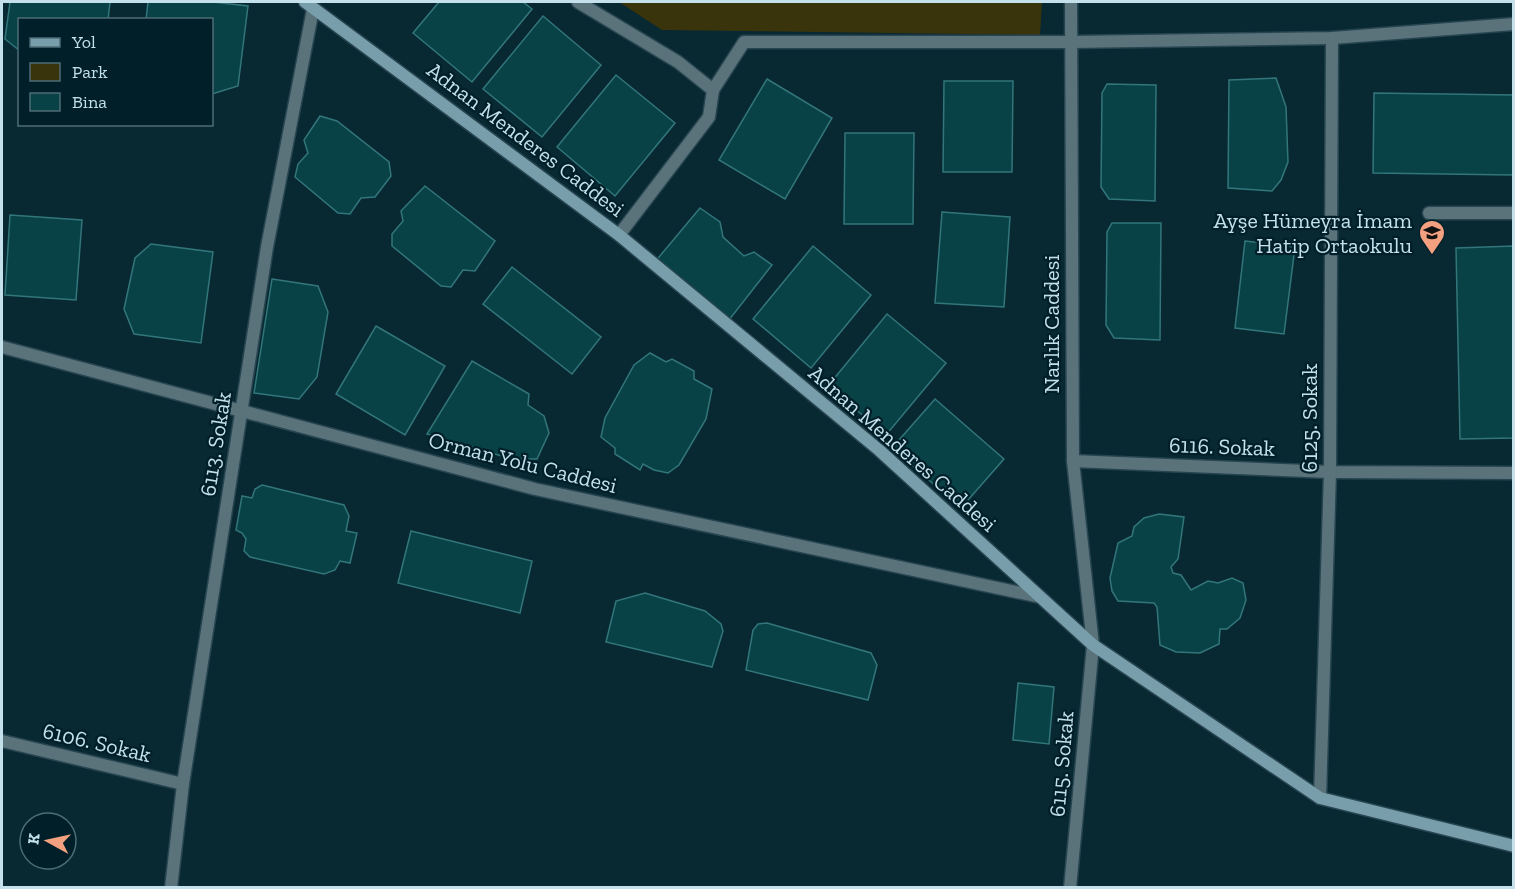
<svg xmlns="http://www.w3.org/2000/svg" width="1515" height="889" font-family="'Zilla Slab',serif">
<rect width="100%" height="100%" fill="#082832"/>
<!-- green -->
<path fill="#39340c" d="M619,2H1042L1040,35L662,30Z"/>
<!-- building -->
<g fill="#094246" stroke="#32767b" stroke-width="1.5">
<path d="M10,2H110L108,20H20V51L5,39Z"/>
<path d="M148,2H213L248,6L238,86L212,94V20H146Z"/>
<path d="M439,2H523L532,9L472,82L413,33Z"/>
<path d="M543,16L601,65L542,137L483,89Z"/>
<path d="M616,75L675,123L615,196L557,147Z"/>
<path d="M1276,78L1286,107L1288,162L1281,180L1272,191L1228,188L1229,80Z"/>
<path d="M767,79L832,118L785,199L719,160Z"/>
<path d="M944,81H1013L1012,172H943Z"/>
<path d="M1107,84L1156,85L1155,201L1109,199L1101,187L1102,93Z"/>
<path d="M1374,93L1514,95L1513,175L1373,173Z"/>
<path d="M320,116L337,121L389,162L391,176L375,197L361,198L350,214L338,213L295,177L298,164L308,153L304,140Z"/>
<path d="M845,133H914L913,224H844Z"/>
<path d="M425,186L495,241L475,271L463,270L451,287L441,286L392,246V234L403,221L401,211Z"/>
<path d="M700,208L720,222L723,237L744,256L754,252L772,265L729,320L654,263Z"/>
<path d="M942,212L1010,217L1004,307L935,303Z"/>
<path d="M10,215L82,220L76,300L5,295Z"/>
<path d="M1112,223H1161L1160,340L1114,338L1106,325L1107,232Z"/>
<path d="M1245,241L1295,247L1284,334L1235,328Z"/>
<path d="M151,244L213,252L201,343L134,334L124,309L135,258Z"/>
<path d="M813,246L871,295L811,368L753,319Z"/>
<path d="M1514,246V438L1460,439L1456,248Z"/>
<path d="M512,267L601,337L572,374L483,304Z"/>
<path d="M272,279L318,286L328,312L317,377L299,399L254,393Z"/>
<path d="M887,314L946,363L886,435L828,386Z"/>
<path d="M376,326L445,366L405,435L336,394Z"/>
<path d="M650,353L666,362L672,359L694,371V379L712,389L706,419L679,465L668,473L654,470L643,464L640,470L615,454V448L601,437L605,418L634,365Z"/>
<path d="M472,361L529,394L528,405L544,416L549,433L537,459H512L427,434Z"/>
<path d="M935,399L1004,459L961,508L892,448Z"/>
<path d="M262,485L344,505L349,516L346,531L357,533L350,563L340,561L335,570L324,574L250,557L244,551L246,539L242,533L236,530L242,496L252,498L255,489Z"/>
<path d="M1159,514L1184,517L1178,559L1171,567L1173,573L1181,575L1191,590L1208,581L1218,583L1232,578L1243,583L1246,600L1240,618L1227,629H1220L1219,644L1200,653L1176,652L1160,645L1157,607L1154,603L1118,601L1112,591L1110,578L1118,543L1132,536L1134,527L1144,518Z"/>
<path d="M411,531L532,561L520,613L398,583Z"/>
<path d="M645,593L705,611L721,624L723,631L712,667L606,642L616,601Z"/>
<path d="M767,623L871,653L877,665L868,700L746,670L753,630L758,624Z"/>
<path d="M1018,683L1054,687L1049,744L1013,740Z"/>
</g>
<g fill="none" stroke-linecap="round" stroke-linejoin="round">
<defs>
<path id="lane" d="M1429,213H1514"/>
<g id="street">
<path d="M578,2L678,62L713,90L709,117L619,235"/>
<path d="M713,90L744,42H1071L1332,38L1514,24"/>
<path d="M2,347L535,489L1040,597"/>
<path d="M1073,461L1330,472L1514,473"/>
<path d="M2,741L183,784"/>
<path d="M1320,798L1330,472L1332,38"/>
<path d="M171,888L183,784L267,247L313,9"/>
<path d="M1070,888L1093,645L1073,461L1071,2"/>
</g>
<path id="secondary" d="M305,2L619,235L879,450L1093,645L1320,798L1514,846"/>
</defs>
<!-- lane casing -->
<use href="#lane" stroke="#264550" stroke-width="15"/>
<!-- street casing -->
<use href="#street" stroke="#264550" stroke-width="15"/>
<!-- secondary casing -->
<use href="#secondary" stroke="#264550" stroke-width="15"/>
<!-- lane -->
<use href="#lane" stroke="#5a727a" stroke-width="12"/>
<!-- street -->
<use href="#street" stroke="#5a727a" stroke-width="12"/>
<!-- secondary -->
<use href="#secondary" stroke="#789eac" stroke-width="12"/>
</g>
<!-- icons -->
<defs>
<symbol id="school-pin" viewBox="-11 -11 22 30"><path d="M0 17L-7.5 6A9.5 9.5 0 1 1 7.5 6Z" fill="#f2a080" stroke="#001f28"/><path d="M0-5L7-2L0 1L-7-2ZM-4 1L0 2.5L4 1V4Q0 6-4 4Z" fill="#111"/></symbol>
</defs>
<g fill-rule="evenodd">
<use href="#school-pin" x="1417" y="218" width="30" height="40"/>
</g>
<g text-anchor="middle" stroke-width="4.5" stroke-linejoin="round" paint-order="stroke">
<!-- street labels -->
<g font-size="22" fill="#c3e0eb" stroke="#001f28">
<text transform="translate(526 139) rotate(37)" y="8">Adnan Menderes Caddesi</text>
<text transform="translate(1051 324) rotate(-90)" y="8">Narlık Caddesi</text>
<text transform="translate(1309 418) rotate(-90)" y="8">6125. Sokak</text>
<text transform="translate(215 444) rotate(-81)" y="8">6113. Sokak</text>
<text transform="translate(1222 446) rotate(2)" y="8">6116. Sokak</text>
<text transform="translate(903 448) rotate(41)" y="8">Adnan Menderes Caddesi</text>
<text transform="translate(523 462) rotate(14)" y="8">Orman Yolu Caddesi</text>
<text transform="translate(97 742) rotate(13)" y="8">6106. Sokak</text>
<text transform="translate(1061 764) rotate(-85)" y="8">6115. Sokak</text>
</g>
<!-- poi labels -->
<g font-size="22" fill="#c3e0eb" stroke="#001f28" text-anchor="end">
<text x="1412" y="228">Ayşe Hümeyra İmam<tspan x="1412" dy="25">Hatip Ortaokulu</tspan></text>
</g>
</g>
<!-- border -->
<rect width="1515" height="889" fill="none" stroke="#c3e0eb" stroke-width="6"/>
<!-- legend -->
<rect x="18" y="18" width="195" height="108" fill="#001f28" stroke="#4e6c76" stroke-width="1.5"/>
<rect x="30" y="38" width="30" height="9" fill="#789eac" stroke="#4e6c76" stroke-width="1.5"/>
<text x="72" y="48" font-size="18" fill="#c3e0eb">Yol</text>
<rect x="30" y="63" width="30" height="18" fill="#39340c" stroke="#4e6c76" stroke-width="1.5"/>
<text x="72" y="78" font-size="18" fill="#c3e0eb">Park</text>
<rect x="30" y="93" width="30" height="18" fill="#094246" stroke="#4e6c76" stroke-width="1.5"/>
<text x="72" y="108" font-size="18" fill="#c3e0eb">Bina</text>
<!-- north arrow -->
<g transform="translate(48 841) rotate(278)"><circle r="28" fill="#001f28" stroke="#4e6c76" stroke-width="1.5"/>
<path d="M0-4.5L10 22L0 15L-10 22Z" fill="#f2a080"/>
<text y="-9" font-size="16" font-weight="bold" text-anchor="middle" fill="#c3e0eb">K</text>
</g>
</svg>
